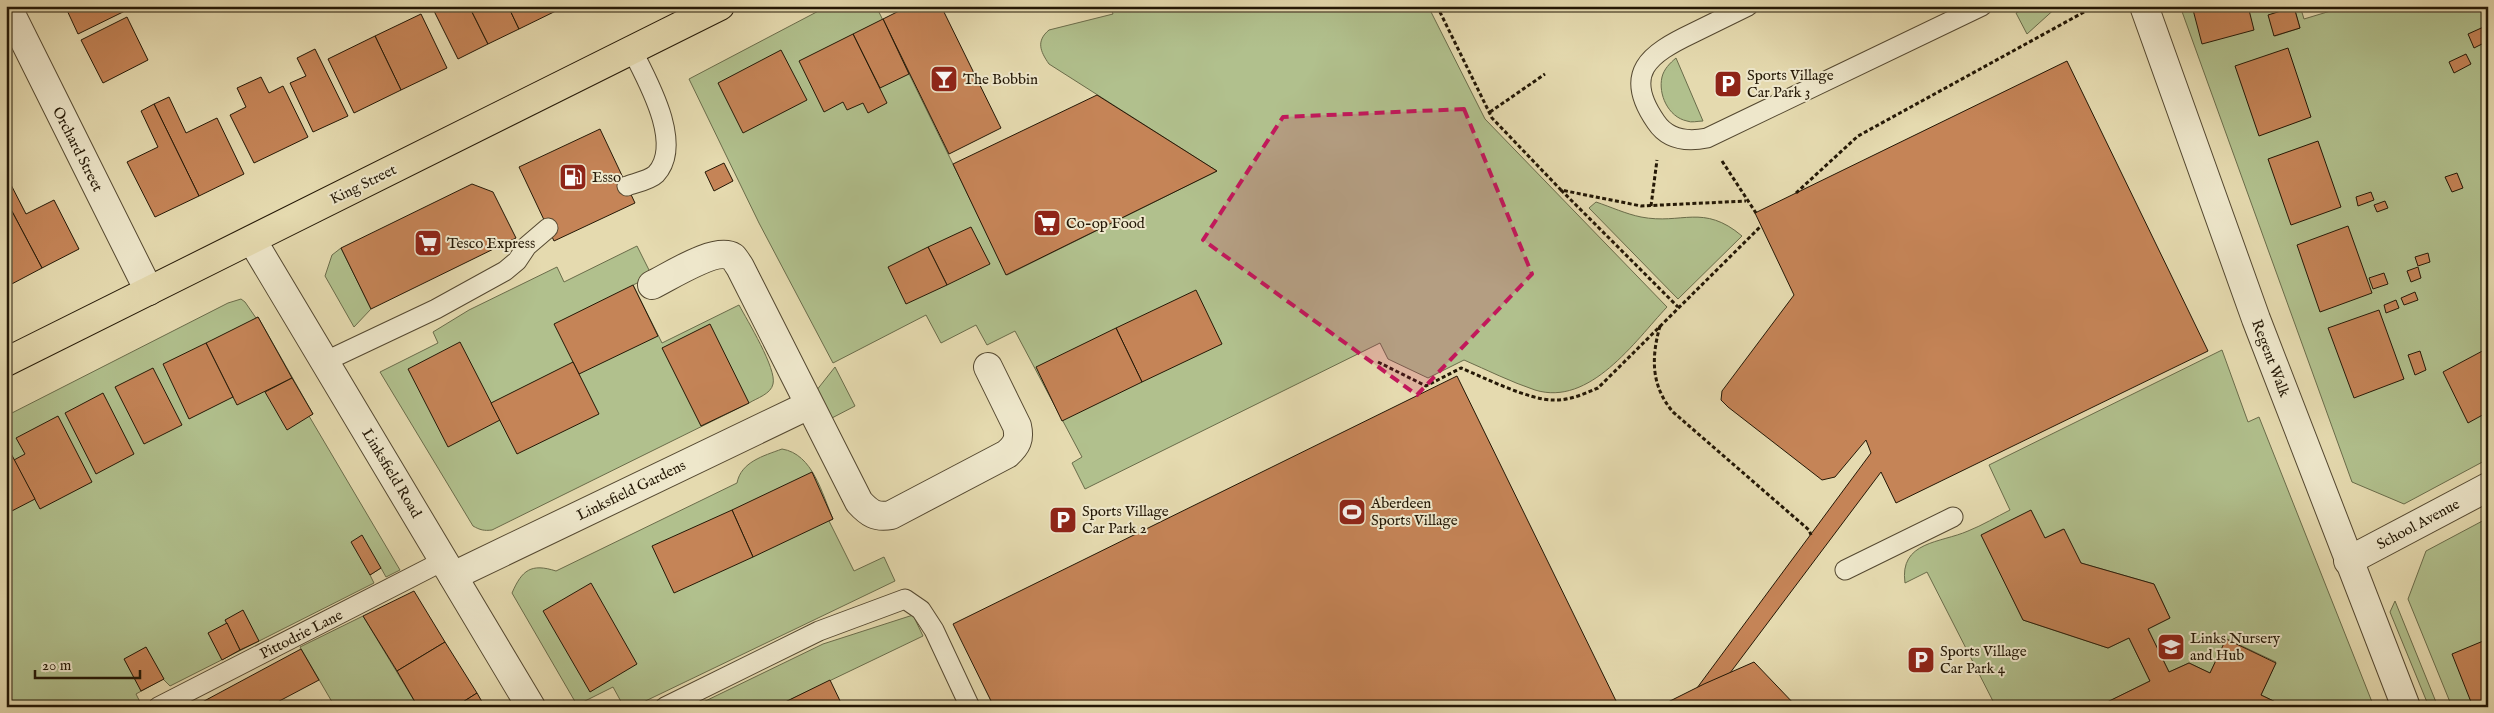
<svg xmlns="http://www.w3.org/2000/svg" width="2494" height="713" font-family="'IM FELL English',serif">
<rect width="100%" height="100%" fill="#e5daaf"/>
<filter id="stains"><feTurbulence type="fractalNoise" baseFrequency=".004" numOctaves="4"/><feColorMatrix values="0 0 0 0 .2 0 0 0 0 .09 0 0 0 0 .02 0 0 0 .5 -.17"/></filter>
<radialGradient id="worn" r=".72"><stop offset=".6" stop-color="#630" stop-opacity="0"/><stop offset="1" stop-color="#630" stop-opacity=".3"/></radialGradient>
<!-- green -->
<g fill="#b1c08d" stroke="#6a6c4a" fill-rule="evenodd">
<path d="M828,6H876L1007,275L1217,171L1049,64C1040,51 1036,41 1049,30L1113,14L1110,6H1428L1485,119L1667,307C1635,341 1590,407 1535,390C1511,382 1487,370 1464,360L1428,378L1388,359L1380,343L1085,489L1072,463L1082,457L1015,331L987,345L976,325L941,343L926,315L833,363L759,223L689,79Z"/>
<path d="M2029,6H2058L2027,34L2016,13Z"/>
<path d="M2180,6H2300L2304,19L2347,6H2488V459L2404,504L2352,482ZM2294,7L2300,28L2275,36L2269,15Z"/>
<path d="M1676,58L1703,121C1698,121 1691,123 1687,121C1668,117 1658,94 1662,77C1664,69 1670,63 1676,58Z"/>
<path d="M1596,202C1611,207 1626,214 1641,217C1682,225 1703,203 1742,236L1678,299L1589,208Z"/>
<path d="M637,246L652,276L633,285L662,343L739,305C747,320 777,369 773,384C771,394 757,398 749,403L492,530C484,531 480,530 473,526L380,372L438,343L433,332L469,310L557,267L564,282Z"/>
<path d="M341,248L371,309L354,327L325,276L332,255Z"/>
<path d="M241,299L245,302L256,318L258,317L313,414L309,416L400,570L386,577L381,568L370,575L374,583L170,686L163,679L136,694L140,702L131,707H6V416L228,303Z"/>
<path d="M2222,350L2248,422L2259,417L2374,707H2286L2261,695L2276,662L2227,639L2210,673L2189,663L2169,672L2148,629L2170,618L2154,584L2081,563L2063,529L2045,538L1982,535L2023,620L2108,648L2129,638L2150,681L2097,707H1996L1927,572L1905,583C1899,541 1941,543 1968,531C1983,525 1996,517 2010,510L1989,465Z"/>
<path d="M835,367L855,406L830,419L816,391Z"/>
<path d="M782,449C813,454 822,494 833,519L829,521L854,571L884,557L895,581L633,707H624L613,687L577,705L512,593C522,570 531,563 556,571L737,483C741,462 763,456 782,449Z"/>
<path d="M2488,518V707H2452L2408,599L2426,551Z"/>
<path d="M2395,601L2438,707H2429L2390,612Z"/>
<path d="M913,615L923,636L775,707H693L823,644Z"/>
<path d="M363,616L418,707H335L300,647Z"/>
</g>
<!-- building -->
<g fill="#c58457" stroke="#241806">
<path d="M65,6H125L127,10L78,34Z"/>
<path d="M438,6H469L488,44L458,59L433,9Z"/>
<path d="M469,6H508L519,29L488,44Z"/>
<path d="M508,6H563L564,7L519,29Z"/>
<path d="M909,6H941L1001,128L949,154L883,19Z"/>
<path d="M2248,6L2254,30L2202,44L2192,6Z"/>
<path d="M2294,7L2300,28L2274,36L2268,15Z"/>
<path d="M421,14L447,68L401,90L375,36Z"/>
<path d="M127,17L148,60L103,83L81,40Z"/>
<path d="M883,19L909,74L880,88L853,34Z"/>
<path d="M2488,25V41L2474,48L2468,34Z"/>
<path d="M853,34L887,103L868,113L863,103L847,110L843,102L824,112L799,61Z"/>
<path d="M375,36L401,90L354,113L328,59Z"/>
<path d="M2288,48L2311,117L2259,136L2235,66Z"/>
<path d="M315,49L348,116L313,132L290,83L306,76L297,58Z"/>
<path d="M781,50L807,100L743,133L718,83Z"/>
<path d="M2466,54L2471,64L2454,73L2449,62Z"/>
<path d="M2067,61L2208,351L1896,503L1881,472L1730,673L1697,688L1871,453L1866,440L1835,477L1822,480L1728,407L1721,400L1722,391L1794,295L1755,213Z"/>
<path d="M261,77L269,93L283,86L308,137L254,163L230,115L246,107L237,88Z"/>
<path d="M1097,95L1217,171L1006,275L953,164Z"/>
<path d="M169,97L186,133L217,118L244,174L199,196L154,104Z"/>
<path d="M154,104L199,196L155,217L127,162L158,147L141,111Z"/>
<path d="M600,129L635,203L554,241L519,167Z"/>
<path d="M2318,141L2341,207L2291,225L2268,159Z"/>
<path d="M724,163L733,181L714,191L705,172Z"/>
<path d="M2457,173L2463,188L2452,192L2445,177Z"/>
<path d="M7,177L26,214L54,200L79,249L42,268L6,200Z"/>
<path d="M472,184L493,192L516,238L371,309L341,248Z"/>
<path d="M2371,192L2374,200L2358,206L2356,197Z"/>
<path d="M6,200L42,268L6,287Z"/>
<path d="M2385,201L2388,208L2377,212L2374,205Z"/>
<path d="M2348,226L2372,293L2320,312L2297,245Z"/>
<path d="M971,227L990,264L947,285L928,247Z"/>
<path d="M928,247L947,285L906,304L888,267Z"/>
<path d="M2428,253L2430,262L2418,266L2415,257Z"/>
<path d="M2418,267L2421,278L2411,282L2407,271Z"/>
<path d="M2384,273L2388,284L2373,289L2369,278Z"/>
<path d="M633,285L658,336L579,374L554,324Z"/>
<path d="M1196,290L1222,344L1142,382L1116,328Z"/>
<path d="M2415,292L2418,300L2404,305L2401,298Z"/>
<path d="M2396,300L2399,308L2386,313L2384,305Z"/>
<path d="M2379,310L2404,379L2354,398L2328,328Z"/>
<path d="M258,317L292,378L237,405L206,343Z"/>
<path d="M710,324L749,403L701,426L662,348Z"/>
<path d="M1116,328L1142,382L1062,421L1036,367Z"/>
<path d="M460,342L500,420L448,447L408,369Z"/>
<path d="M206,343L233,397L189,419L163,364Z"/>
<path d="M2488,348V412L2468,423L2443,372Z"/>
<path d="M2420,351L2426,370L2415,375L2408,355Z"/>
<path d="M573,362L599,414L517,454L491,403Z"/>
<path d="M153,368L182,425L144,444L115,387Z"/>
<path d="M1457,376L1619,707H994L953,624Z"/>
<path d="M292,378L313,414L287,430L265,392Z"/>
<path d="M103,393L134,454L96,474L65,413Z"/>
<path d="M58,416L92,482L40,509L14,460L25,454L16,438Z"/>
<path d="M6,444L35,499L6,514Z"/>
<path d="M812,472L833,519L753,557L732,510Z"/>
<path d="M732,510L753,557L674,593L652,546Z"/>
<path d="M2031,510L2045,538L2064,529L2081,563L2154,584L2170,618L2148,629L2169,672L2189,663L2210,673L2226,639L2276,663L2261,695L2286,707H2097L2150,681L2129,638L2108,648L2023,620L1981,535Z"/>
<path d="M362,535L381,568L370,575L351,542Z"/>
<path d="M591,583L637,664L590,692L543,611Z"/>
<path d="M414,591L445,642L397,671L363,616Z"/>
<path d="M243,610L259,641L240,650L225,620Z"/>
<path d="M227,623L240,650L222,660L208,633Z"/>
<path d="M2488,639V707H2473L2452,654Z"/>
<path d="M445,642L477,693L455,707H418L397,671Z"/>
<path d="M146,647L164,679L141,691L124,659Z"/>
<path d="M301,649L319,680L268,707H193Z"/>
<path d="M1754,662L1797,707H1658L1704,684Z"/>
<path d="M830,680L843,707H783L781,704Z"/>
<path d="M477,693L485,707H455Z"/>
</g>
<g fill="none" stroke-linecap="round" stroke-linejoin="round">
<defs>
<g id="lane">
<path d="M1748,6C1730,15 1711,24 1693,33C1649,54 1622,73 1656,122C1668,140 1687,142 1707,138L1982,6"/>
<path d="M627,186C635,183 650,180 656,174C684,144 647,80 632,50"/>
<path d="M326,361L436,309L505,271L517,261L527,246L548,228"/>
<path d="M1845,570L1953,517"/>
<path d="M158,707L443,561"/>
<path d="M665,707L819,631L905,599L921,610L934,630L970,707"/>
</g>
<g id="street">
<path d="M7,6L149,291"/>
<path d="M2144,6L2256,319L2406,707"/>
<path d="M252,240L531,707"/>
<path d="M652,285C669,277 716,246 733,257C735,259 738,264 740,267L859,502C869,513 876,518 891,515L1007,454C1017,445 1020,439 1017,426L988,367"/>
<path d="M2348,561L2488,487"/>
<path d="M453,576L809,405"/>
</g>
<path id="primary" d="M6,362L720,6"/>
</defs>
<!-- lane casing -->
<use href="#lane" stroke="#544830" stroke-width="21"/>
<!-- street casing -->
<use href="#street" stroke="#544830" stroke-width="30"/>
<!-- primary casing -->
<use href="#primary" stroke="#241806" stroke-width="30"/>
<!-- path -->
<g stroke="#241806" stroke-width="3" stroke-dasharray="4 2.5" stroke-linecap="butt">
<path d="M1437,6L1492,118L1561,190L1641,206L1746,201"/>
<path d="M1490,112L1545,74"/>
<path d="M1722,161L1756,213"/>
<path d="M1561,190L1678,307"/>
<path d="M1796,193L1858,136L2095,6"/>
<path d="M1651,206L1657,160"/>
<path d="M1660,326C1651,358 1651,386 1673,412L1809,530L1811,535"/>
<path d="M1378,362L1426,386L1461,368C1485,378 1529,400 1553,400C1568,401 1584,394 1598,388L1761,226"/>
<path d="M313,707L322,702"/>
</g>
<!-- lane -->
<use href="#lane" stroke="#eee7cb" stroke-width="19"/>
<!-- street -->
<use href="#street" stroke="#eee7cb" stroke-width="28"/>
<!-- primary -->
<use href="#primary" stroke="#e5daaf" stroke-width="28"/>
</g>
<!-- marked area -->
<path fill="#c2185b" fill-opacity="0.2" stroke="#c2185b" stroke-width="4" stroke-dasharray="10 6" stroke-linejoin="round" d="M1464,109L1532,274L1417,395L1203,240L1283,117Z"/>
<!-- icons -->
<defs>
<symbol id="bar-square" viewBox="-11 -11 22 22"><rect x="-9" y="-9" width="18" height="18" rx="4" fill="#8f2418" stroke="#eee7cb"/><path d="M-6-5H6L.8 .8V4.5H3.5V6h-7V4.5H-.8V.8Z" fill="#fff"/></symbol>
<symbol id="parking-square" viewBox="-11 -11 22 22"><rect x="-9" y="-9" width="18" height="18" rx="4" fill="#8f2418" stroke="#eee7cb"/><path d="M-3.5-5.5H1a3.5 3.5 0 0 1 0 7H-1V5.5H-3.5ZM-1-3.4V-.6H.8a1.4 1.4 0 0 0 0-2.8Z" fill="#fff"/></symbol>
<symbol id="fuel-square" viewBox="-11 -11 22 22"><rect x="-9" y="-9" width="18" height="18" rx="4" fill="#8f2418" stroke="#eee7cb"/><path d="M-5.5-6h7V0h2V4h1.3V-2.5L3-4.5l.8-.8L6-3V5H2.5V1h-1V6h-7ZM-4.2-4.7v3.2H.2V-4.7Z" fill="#fff"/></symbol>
<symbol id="supermarket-square" viewBox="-11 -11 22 22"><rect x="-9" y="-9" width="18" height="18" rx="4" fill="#8f2418" stroke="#eee7cb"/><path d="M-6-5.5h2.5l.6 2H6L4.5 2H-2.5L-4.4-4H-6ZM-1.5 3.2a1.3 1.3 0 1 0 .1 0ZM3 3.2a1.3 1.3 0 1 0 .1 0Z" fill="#fff"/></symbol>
<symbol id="stadium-square" viewBox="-11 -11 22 22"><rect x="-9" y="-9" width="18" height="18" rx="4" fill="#8f2418" stroke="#eee7cb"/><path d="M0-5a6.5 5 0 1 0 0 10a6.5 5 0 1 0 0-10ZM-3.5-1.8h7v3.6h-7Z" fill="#fff"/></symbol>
<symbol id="school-square" viewBox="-11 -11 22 22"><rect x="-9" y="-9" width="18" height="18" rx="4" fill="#8f2418" stroke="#eee7cb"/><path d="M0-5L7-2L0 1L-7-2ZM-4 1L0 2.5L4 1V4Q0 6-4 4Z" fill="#fff"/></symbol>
</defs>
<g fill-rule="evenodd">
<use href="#bar-square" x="928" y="63" width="32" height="32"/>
<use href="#parking-square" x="1712" y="68" width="32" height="32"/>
<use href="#fuel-square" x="557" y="161" width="32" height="32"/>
<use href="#supermarket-square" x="1031" y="207" width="32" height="32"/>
<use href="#supermarket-square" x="412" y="227" width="32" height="32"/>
<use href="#stadium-square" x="1336" y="496" width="32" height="32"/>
<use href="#parking-square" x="1047" y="504" width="32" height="32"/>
<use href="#school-square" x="2155" y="631" width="32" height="32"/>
<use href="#parking-square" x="1905" y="644" width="32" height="32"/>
</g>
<g text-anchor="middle" stroke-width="4" stroke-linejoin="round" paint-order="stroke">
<!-- poi labels -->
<g font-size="15" fill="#241806" stroke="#eee7cb" text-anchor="start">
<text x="1747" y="80">Sports Village<tspan x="1747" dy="17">Car Park 3</tspan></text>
<text x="963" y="84">The Bobbin</text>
<text x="592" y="182">Esso</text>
<text x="1066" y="228">Co-op Food</text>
<text x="447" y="248">Tesco Express</text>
<text x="1371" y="508">Aberdeen<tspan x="1371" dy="17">Sports Village</tspan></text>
<text x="1082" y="516">Sports Village<tspan x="1082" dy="17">Car Park 2</tspan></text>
<text x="2190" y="643">Links Nursery<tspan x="2190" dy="17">and Hub</tspan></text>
<text x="1940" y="656">Sports Village<tspan x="1940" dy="17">Car Park 4</tspan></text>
</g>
<!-- street labels -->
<g font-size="15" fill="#241806" stroke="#eee7cb">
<text transform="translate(78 149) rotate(63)" y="5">Orchard Street</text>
<text transform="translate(363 184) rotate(-26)" y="5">King Street</text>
<text transform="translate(2271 358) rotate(69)" y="5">Regent Walk</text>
<text transform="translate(392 473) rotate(59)" y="5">Linksfield Road</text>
<text transform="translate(631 490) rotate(-26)" y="5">Linksfield Gardens</text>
<text transform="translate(2418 524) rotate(-28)" y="5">School Avenue</text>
<text transform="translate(301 634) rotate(-27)" y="5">Pittodrie Lane</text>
</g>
</g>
<!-- margin -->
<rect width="2494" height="713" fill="none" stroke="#e5daaf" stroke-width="25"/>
<rect x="8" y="8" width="2479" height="698" fill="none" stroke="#241806" stroke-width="2.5"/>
<rect x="12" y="12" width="2469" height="688" fill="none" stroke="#241806"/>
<!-- scale -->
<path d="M35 670v8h105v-8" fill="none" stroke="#241806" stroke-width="2.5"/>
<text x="42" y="670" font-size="15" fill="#241806" stroke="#eee7cb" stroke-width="4" paint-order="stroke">20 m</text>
<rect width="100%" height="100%" filter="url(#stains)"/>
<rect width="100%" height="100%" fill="url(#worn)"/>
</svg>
